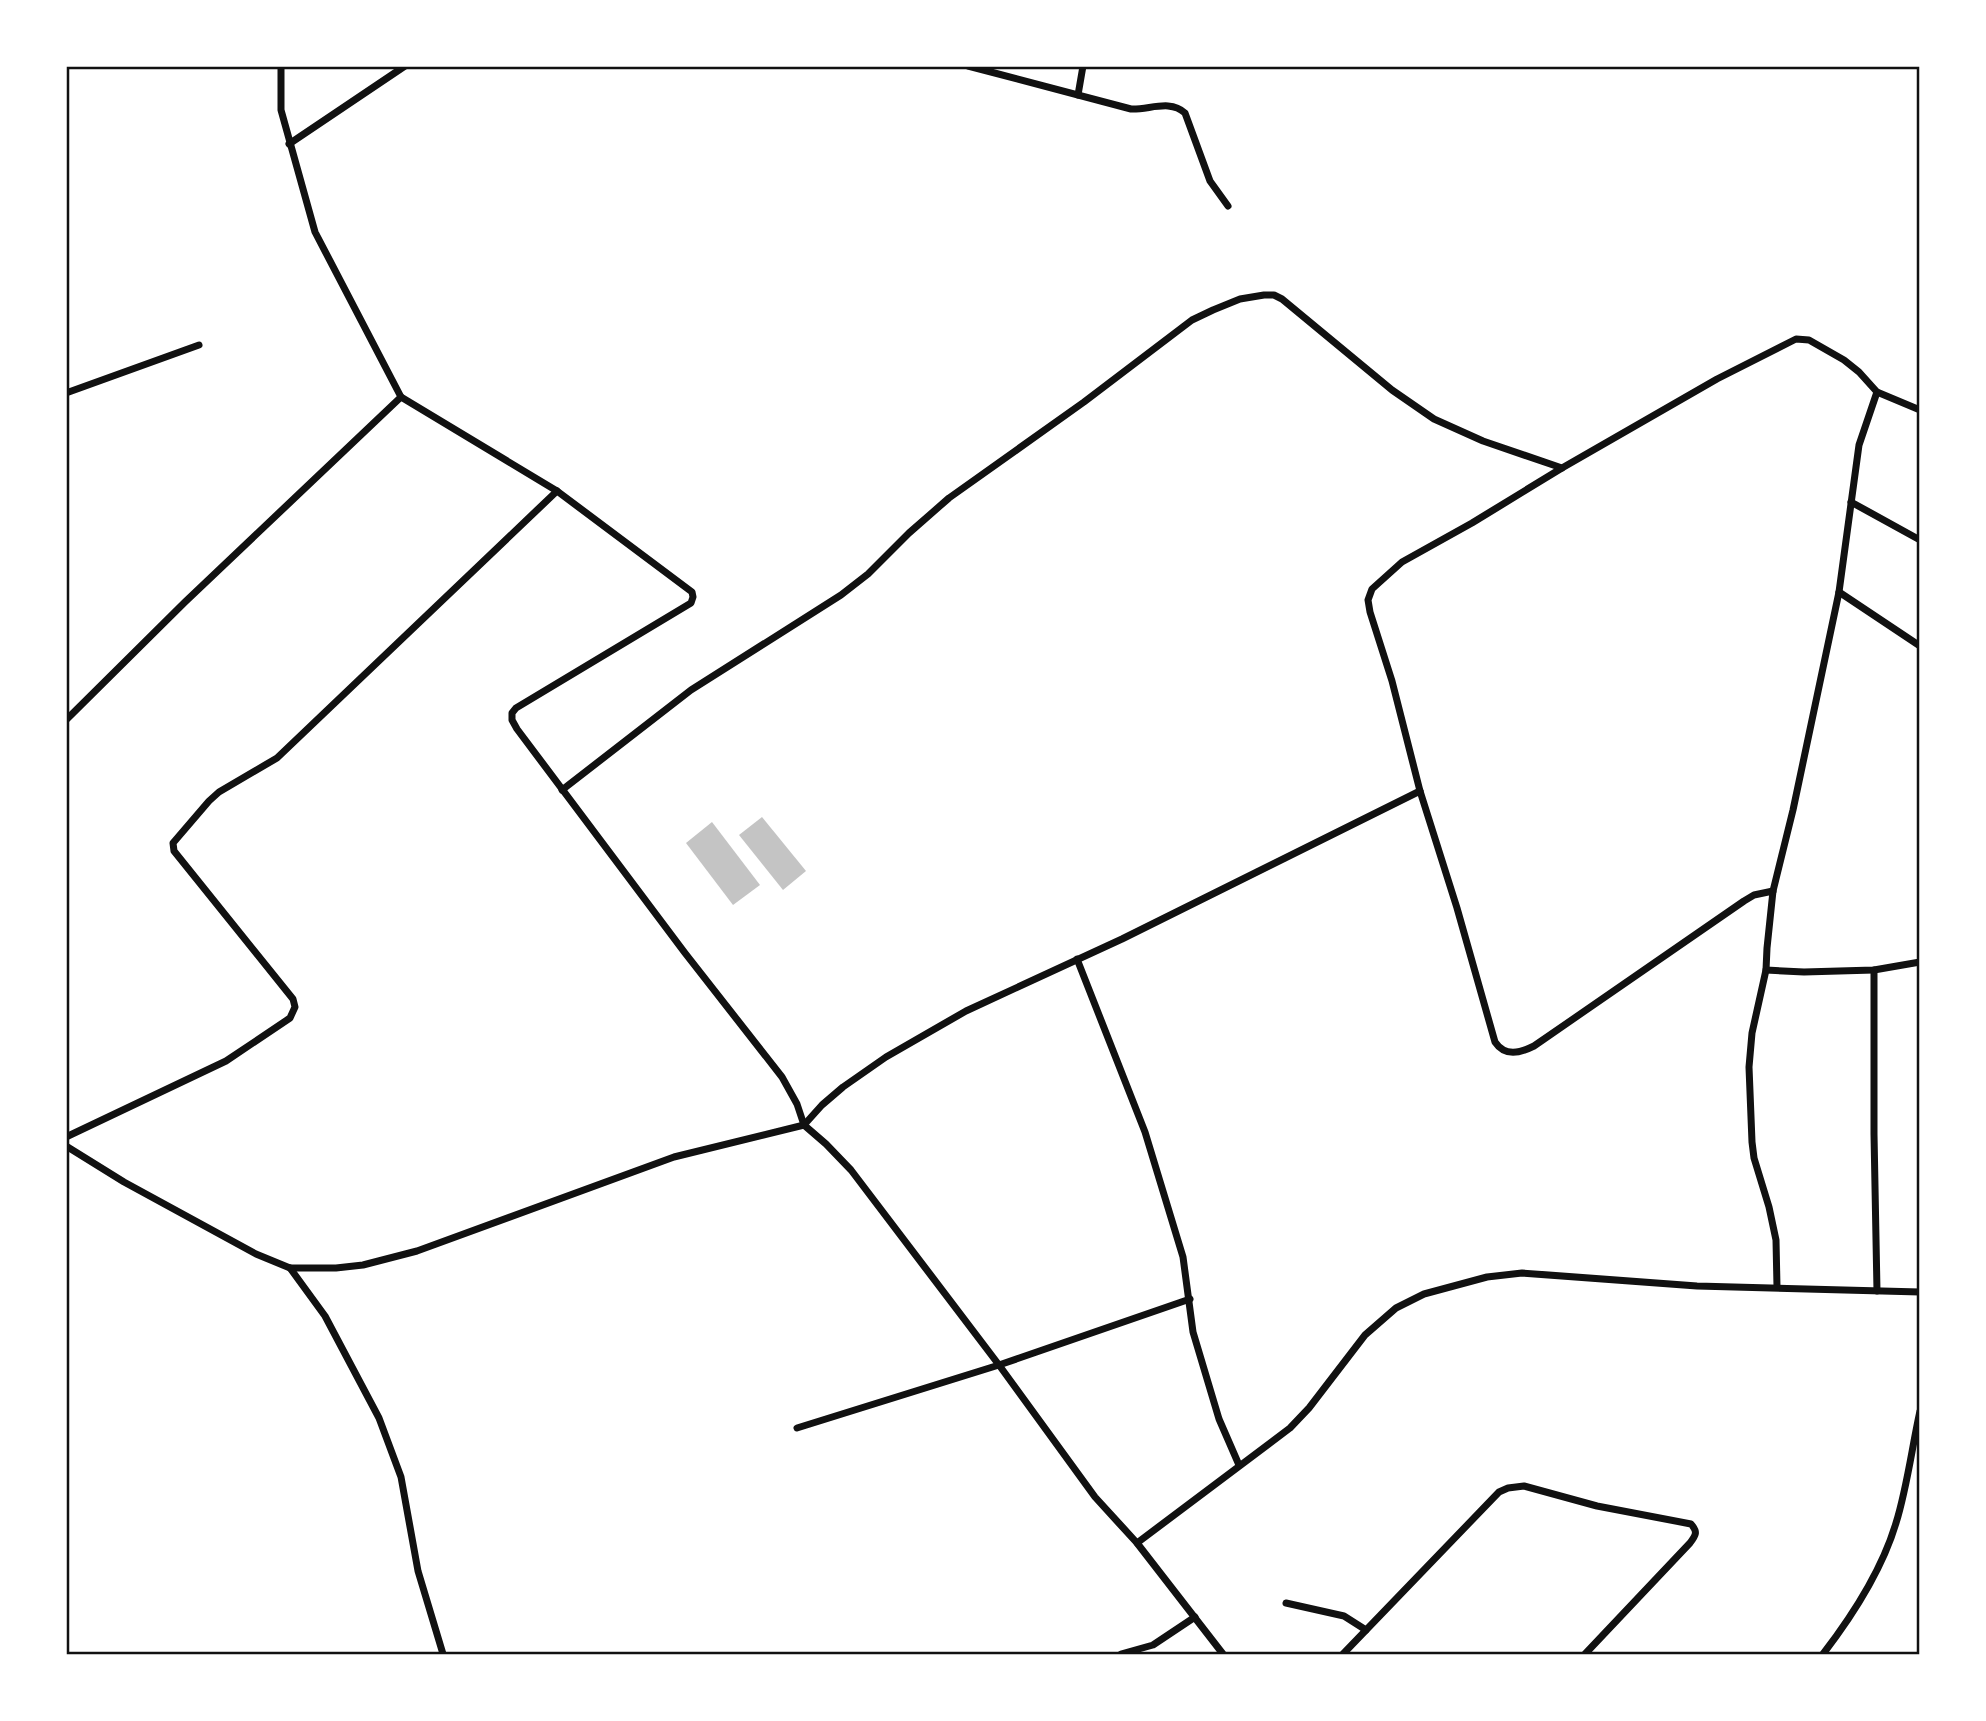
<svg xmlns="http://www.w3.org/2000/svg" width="1986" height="1721" font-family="'IBM Plex Sans',sans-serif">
<rect width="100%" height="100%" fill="#fff"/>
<!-- building -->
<g fill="#c4c4c4">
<path d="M762,817L806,871L783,890L739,835Z"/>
<path d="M712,822L760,885L733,905L686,843Z"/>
</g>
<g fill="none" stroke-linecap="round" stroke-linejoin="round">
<!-- minor -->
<g stroke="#111" stroke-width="7">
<path d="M281,66V110L315,232L401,397L557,491L692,592L693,597L691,603L516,708L512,713V720L517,729L685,953L782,1077L797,1104L804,1125L826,1144L851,1170L999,1365L1095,1497L1137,1543L1223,1654"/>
<path d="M968,66L1131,109C1149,110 1170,99 1185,113L1210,181L1228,206"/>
<path d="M1078,95L1083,66"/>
<path d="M289,144L405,66"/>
<path d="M66,393L199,345"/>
<path d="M1851,502L1920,540"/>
<path d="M1839,592L1920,646"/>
<path d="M66,720L185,602L401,397"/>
<path d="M562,790L691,690L841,595L868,574L909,533L949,498L1084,402L1192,320L1213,310L1240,299L1264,295H1274L1282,299L1392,390L1434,419L1483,441L1562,468"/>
<path d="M1773,891L1754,895L1744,901L1534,1046C1520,1053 1505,1057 1495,1042L1457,908L1420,791L1392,681L1370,612L1368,600L1372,589L1402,562L1472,523L1562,468L1717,379L1796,339L1809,340L1844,360L1859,372L1877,392L1920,410"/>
<path d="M1077,959L1145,1132L1183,1257L1193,1332L1219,1419L1239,1465"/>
<path d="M1766,970L1804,972L1874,970L1920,962"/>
<path d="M1874,970V1134L1877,1291"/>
<path d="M66,1137L226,1061L290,1018L295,1007L293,999L174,851L173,843L209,801L219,792L277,758L557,491"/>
<path d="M66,1146L124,1182L256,1254L290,1268H336L363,1265L417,1251L674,1157L804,1125L822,1105L843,1087L886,1057L966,1011L1122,939L1420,791"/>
<path d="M290,1268L325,1316L379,1418L401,1477L418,1571L443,1654"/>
<path d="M1777,1287L1776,1240L1769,1207L1754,1158L1752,1142L1749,1067L1752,1033L1766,970L1767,948L1773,891L1793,810L1839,592L1859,445L1877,392"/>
<path d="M797,1428L999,1365L1190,1299"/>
<path d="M1137,1543L1290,1428L1309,1408L1365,1335L1396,1308L1424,1294L1487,1277L1522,1273L1697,1286L1920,1292"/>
<path d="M1286,1603L1344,1616L1366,1630"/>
<path d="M1121,1654L1153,1645L1195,1617"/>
<path d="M1343,1654L1499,1492L1508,1488L1524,1486L1597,1506L1691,1524C1698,1532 1696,1535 1690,1543L1585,1654"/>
<path d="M1823,1654C1853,1615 1882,1570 1896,1523C1907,1488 1912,1447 1920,1411"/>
</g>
</g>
<!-- border -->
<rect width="1986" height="1721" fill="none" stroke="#ffffff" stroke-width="136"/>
<rect x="68" y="68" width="1850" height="1585" fill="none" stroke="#111" stroke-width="2.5"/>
</svg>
